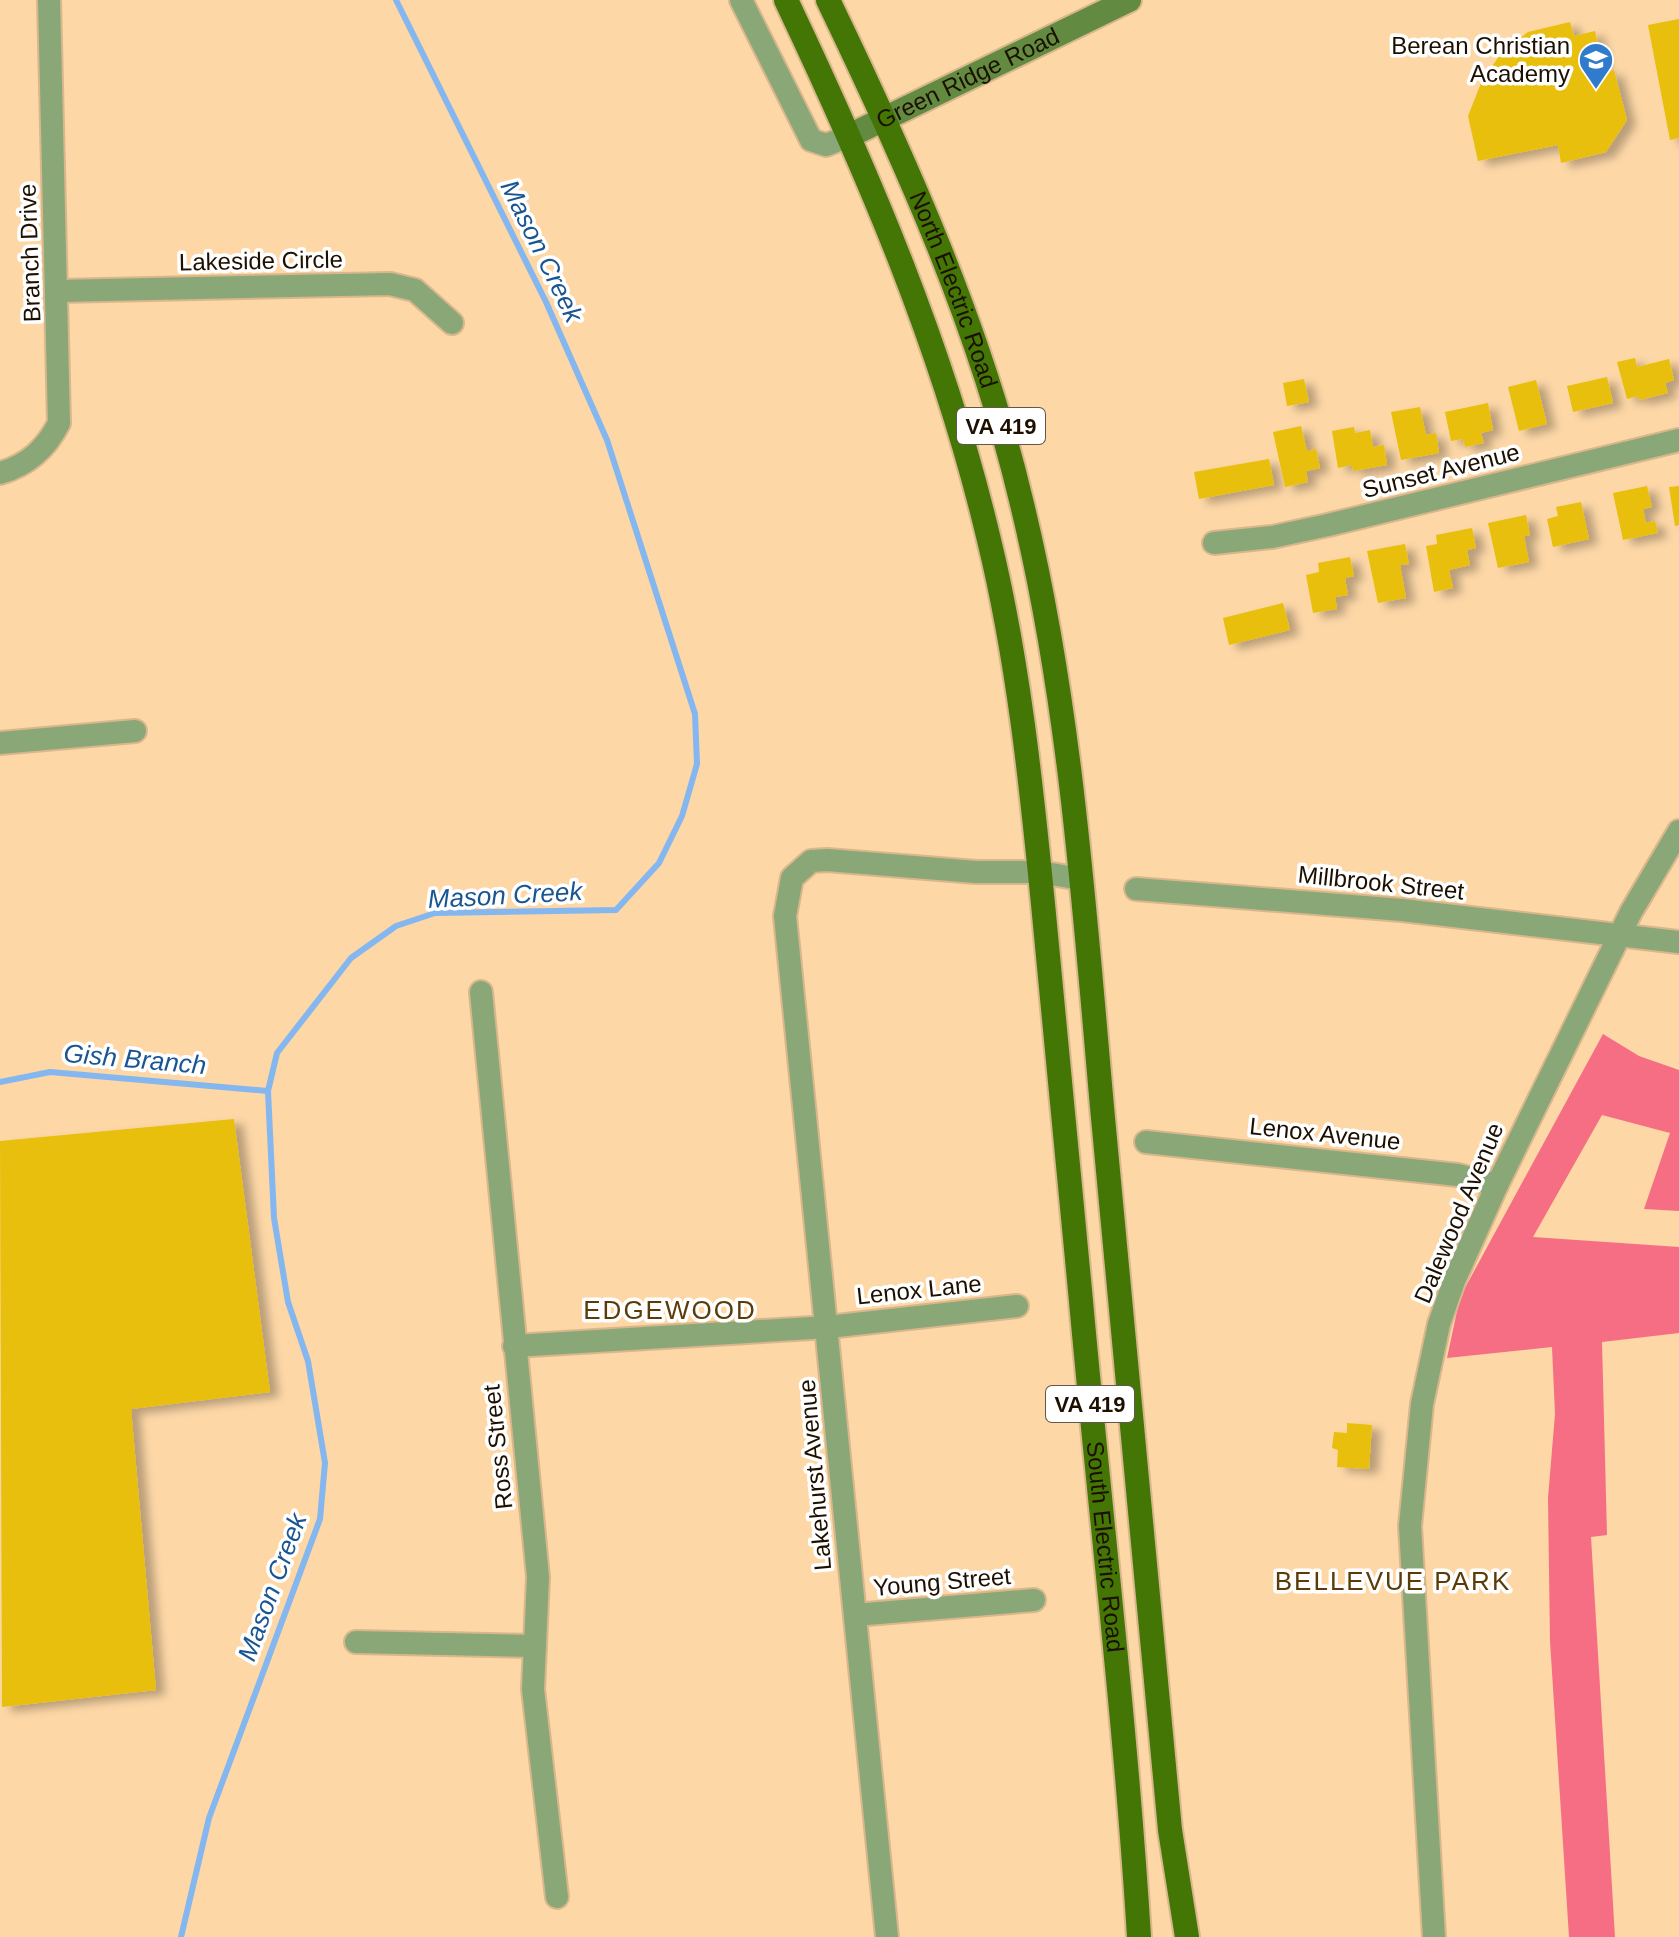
<svg xmlns="http://www.w3.org/2000/svg" width="1679" height="1937" font-family="Helvetica,sans-serif">
<defs>
<filter id="shadow"><feDropShadow dx="9" dy="5" stdDeviation="4" flood-color="#0004"/></filter>
</defs>
<rect width="100%" height="100%" fill="#fdd7a6"/>
<!-- forest -->
<path fill="#f56e83" d="M1603,1034L1639,1056L1679,1070V1211L1644,1209L1670,1133L1602,1115L1533,1237L1679,1247V1333L1602,1342L1607,1535L1591,1537L1615,1937H1569L1550,1641L1548,1498L1555,1414L1552,1347L1447,1358L1460,1297Z"/>
<g fill="none" stroke-linecap="round" stroke-linejoin="round">
<!-- stream -->
<g stroke="#84b6f0" stroke-width="6">
<path d="M0,1082L50,1072L268,1091"/>
<path d="M181,1937L209,1818L320,1519L325,1463L308,1361L288,1302L274,1218L268,1091L277,1053L351,958L396,926L435,913L616,910L659,863L682,816L697,764L695,714L607,440L546,302L396,0"/>
</g>
</g>
<!-- building -->
<g fill="#e8bf0a" filter="url(#shadow)">
<path d="M1679,19V138L1670,140L1648,25Z"/>
<path d="M1570,22L1574,36L1595,31L1604,73L1614,70L1627,120L1606,152L1561,163L1558,145L1478,161L1468,116L1481,83L1501,53L1528,32Z"/>
<path d="M1635,358L1637,367L1669,359L1674,380L1665,383L1668,393L1639,400L1638,396L1627,399L1617,362Z"/>
<path d="M1607,377L1613,403L1573,412L1567,386Z"/>
<path d="M1304,379L1309,402L1287,406L1283,383Z"/>
<path d="M1536,380L1547,424L1519,431L1508,387Z"/>
<path d="M1488,403L1493,430L1481,433L1484,443L1465,447L1463,439L1451,441L1445,412Z"/>
<path d="M1420,407L1426,435L1436,433L1439,453L1401,460L1391,412Z"/>
<path d="M1301,426L1307,451L1316,449L1320,468L1306,471L1308,482L1285,487L1273,432Z"/>
<path d="M1354,427L1355,433L1370,430L1373,447L1384,445L1387,465L1353,471L1352,465L1338,468L1332,431Z"/>
<path d="M1269,459L1274,485L1199,499L1194,472Z"/>
<path d="M1647,486L1652,507L1643,509L1646,523L1655,521L1658,533L1623,540L1613,493Z"/>
<path d="M1679,486V525L1675,526L1669,487Z"/>
<path d="M1581,502L1589,539L1553,547L1547,519L1558,516L1556,507Z"/>
<path d="M1526,515L1530,535L1524,536L1529,562L1498,568L1488,523Z"/>
<path d="M1472,528L1476,548L1467,550L1470,565L1449,570L1453,588L1434,592L1426,546L1437,544L1436,535Z"/>
<path d="M1405,544L1409,564L1400,565L1406,598L1378,603L1367,551Z"/>
<path d="M1350,557L1354,576L1345,578L1348,595L1335,597L1337,609L1313,613L1306,575L1319,572L1318,563Z"/>
<path d="M1283,603L1290,630L1229,645L1223,618Z"/>
<path d="M234,1119L270,1392L131,1409L156,1690L2,1707L0,1141Z"/>
<path d="M1347,1423L1372,1425L1369,1469L1337,1467L1338,1450L1332,1448L1334,1432L1347,1433Z"/>
</g>
<g fill="none" stroke-linecap="round" stroke-linejoin="round">
<defs>
<g id="street">
<path d="M741,0L811,140L826,145L849,136"/>
<path d="M58,291L390,284L415,290L452,323"/>
<path d="M0,473C28,465 46,449 59,423L49,0"/>
<path d="M1214,543L1272,537L1328,525L1679,440"/>
<path d="M0,743L135,731"/>
<path d="M1136,889L1402,910L1679,942"/>
<path d="M481,992L538,1577L533,1689L557,1897"/>
<path d="M1146,1142L1458,1175L1497,1185"/>
<path d="M514,1346L828,1327L1017,1306"/>
<path d="M855,1615L1034,1600"/>
<path d="M356,1642L535,1646"/>
<path d="M887,1937L785,916L792,878L811,861L827,860L976,872H1040L1080,879"/>
<path d="M1434,1937L1410,1526L1422,1404L1439,1324L1454,1281L1497,1185L1631,912L1679,831"/>
</g>
<g id="secondary">
<path id="s1" d="M849,136L1129,0"/>
</g>
<g id="primary">
<path id="s2" d="M786,0C869,175 944,350 989,540C1018,659 1031,782 1043,904C1056,1037 1069,1169 1081,1301C1100,1513 1126,1725 1139,1937"/>
<path id="s3" d="M828,0C906,162 979,324 1021,500C1070,699 1084,904 1102,1107C1124,1348 1147,1589 1170,1830L1187,1937"/>
</g>
</defs>
<!-- street casing -->
<use href="#street" stroke="#d9b78c" stroke-width="26"/>
<!-- secondary casing -->
<use href="#secondary" stroke="#d9b78c" stroke-width="28"/>
<!-- primary casing -->
<use href="#primary" stroke="#d9b78c" stroke-width="28"/>
<!-- street -->
<use href="#street" stroke="#8aa777" stroke-width="22"/>
<!-- secondary -->
<use href="#secondary" stroke="#628b41" stroke-width="24"/>
<!-- primary -->
<use href="#primary" stroke="#447606" stroke-width="24"/>
</g>
<!-- icons -->
<defs>
<symbol id="school-pin" viewBox="-11 -11 22 30"><path d="M0 17L-7.5 6A9.5 9.5 0 1 1 7.5 6Z" fill="#307bcb" stroke="#fff"/><path d="M0-5L7-2L0 1L-7-2ZM-4 1L0 2.5L4 1V4Q0 6-4 4Z" fill="#fff"/></symbol>
</defs>
<g fill-rule="evenodd">
<use href="#school-pin" x="1576" y="40" width="40" height="54"/>
</g>
<g text-anchor="middle" stroke-width="7" stroke-linejoin="round" paint-order="stroke">
<!-- shield labels -->
<g fill="#fff" stroke="#61584d" stroke-width="2">
<rect x="957" y="408" width="88" height="36" rx="6"/>
<rect x="1046" y="1386" width="88" height="36" rx="6"/>
</g>
<g font-size="22" font-weight="bold" fill="#1d1001">
<text x="1001" y="434">VA 419</text>
<text x="1090" y="1412">VA 419</text>
</g>
<!-- poi labels -->
<g font-size="24" fill="#1d1001" stroke="#fff" text-anchor="end">
<text x="1570" y="54">Berean Christian<tspan x="1570" dy="28">Academy</tspan></text>
</g>
<!-- street labels -->
<g font-size="24" fill="#1d1001" stroke="#fff">
<text dy="8" stroke="none"><textPath href="#s1" startOffset="132">Green Ridge Road</textPath></text>
<text transform="translate(30 253) rotate(-92)" y="8">Branch Drive</text>
<text transform="translate(261 261) rotate(-1)" y="8">Lakeside Circle</text>
<text dy="8" stroke="none"><textPath href="#s3" startOffset="316">North Electric Road</textPath></text>
<text transform="translate(1441 471) rotate(-14)" y="8">Sunset Avenue</text>
<text transform="translate(1381 883) rotate(6)" y="8">Millbrook Street</text>
<text transform="translate(1325 1134) rotate(6)" y="8">Lenox Avenue</text>
<text transform="translate(1459 1213) rotate(-67)" y="8">Dalewood Avenue</text>
<text transform="translate(919 1290) rotate(-6)" y="8">Lenox Lane</text>
<text transform="translate(498 1447) rotate(-96)" y="8">Ross Street</text>
<text transform="translate(815 1475) rotate(-95)" y="8">Lakehurst Avenue</text>
<text dy="8" stroke="none"><textPath href="#s2" startOffset="1592">South Electric Road</textPath></text>
<text transform="translate(942 1582) rotate(-5)" y="8">Young Street</text>
</g>
<!-- water labels -->
<g font-size="26" font-style="italic" fill="#195593" stroke="#fff">
<text transform="translate(542 251) rotate(64)" y="9">Mason Creek</text>
<text transform="translate(505 895) rotate(-3)" y="9">Mason Creek</text>
<text transform="translate(135 1059) rotate(5)" y="9">Gish Branch</text>
<text transform="translate(272 1587) rotate(-70)" y="9">Mason Creek</text>
</g>
<!-- neighbourhood labels -->
<g font-size="26" letter-spacing="2" fill="#5b3c08" stroke="#fff">
<text x="670" y="1319">EDGEWOOD</text>
<text x="1393" y="1590">BELLEVUE PARK</text>
</g>
</g>
</svg>
